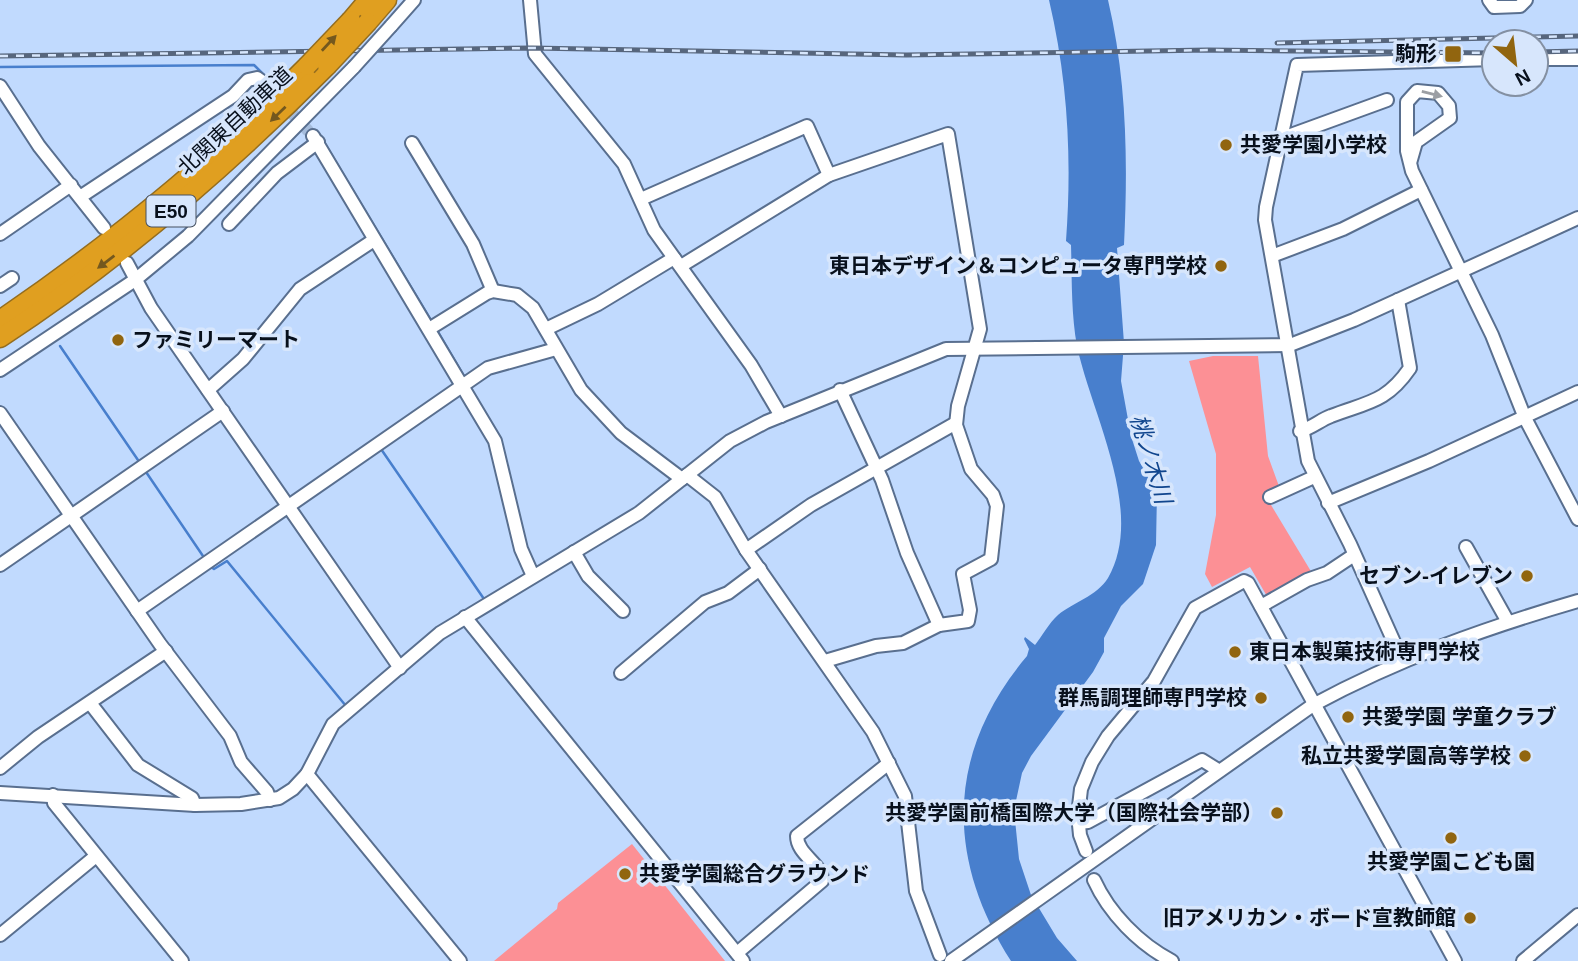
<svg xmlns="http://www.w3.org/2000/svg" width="1578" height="961" font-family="Arial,'Noto Sans JP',sans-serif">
<rect width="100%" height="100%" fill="#c1dafe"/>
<!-- green -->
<g fill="#fc9095">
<path d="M1213,356H1258L1268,456L1280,489L1265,495L1312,573L1268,598L1250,567L1212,587L1205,574L1216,515V454L1189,361Z"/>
<path d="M632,844L725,961H494L557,909L558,903Z"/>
</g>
<!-- water -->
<path fill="#487fcd" d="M1049,0H1108C1127,81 1128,162 1124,245L1117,248L1124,343L1121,381L1131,436L1139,461L1157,492L1156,545L1143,584L1121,606L1104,638V652L1093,672L1031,756L1022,773L1014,810L1019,859L1031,895L1057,938L1077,961H1011C945,857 946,752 1027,656L1029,649L1024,639L1025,637L1035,645C1042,636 1049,623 1058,615C1072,603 1097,596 1108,578C1146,512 1091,413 1077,346C1071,313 1072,278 1071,245L1066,241C1072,159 1068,81 1049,0Z"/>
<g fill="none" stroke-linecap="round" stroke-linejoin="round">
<!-- stream -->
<g stroke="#487fcd" stroke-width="2.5">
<path d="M0,67L254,65L266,77"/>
<path d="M319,134L432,322"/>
<path d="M438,332L465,378"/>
<path d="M60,346L140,463"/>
<path d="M381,449L484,599"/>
<path d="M144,469L205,559"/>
<path d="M211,567L214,569L227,561L346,706"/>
</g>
<!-- minor-tunnel -->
<path stroke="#a5bcdc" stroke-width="12" stroke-dasharray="12 6" stroke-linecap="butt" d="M264,83L313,136"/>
<defs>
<g id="minor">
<path d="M530,0L535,54L624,164L654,230L751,365L781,416"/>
<path d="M1489,0L1494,7L1520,6L1526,0"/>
<path d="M391,26L414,0"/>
<path d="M1536,59H1578"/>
<path d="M0,86L39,146L104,228"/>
<path d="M313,136L495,441L521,549L533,576"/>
<path d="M1280,139L1387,100"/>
<path d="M412,143L473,244L493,291"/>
<path d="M1410,163L1416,142L1450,118L1449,106L1438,93L1417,91L1407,102V151L1412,171L1492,335L1525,418L1578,519"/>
<path d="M80,197L233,96L248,80L257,78L264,83"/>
<path d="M641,199L807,126L829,175"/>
<path d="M229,224L277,173L318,142"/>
<path d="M0,234L71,185"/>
<path d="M1272,256L1343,229L1421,190"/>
<path d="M127,263L151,308L400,668"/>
<path d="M681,266L829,175L948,134L980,329L958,406L956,425L971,469L993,495L997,506L991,559L963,574L970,610L968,621L939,625L903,643L876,646L825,661"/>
<path d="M0,286L12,278"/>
<path d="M429,329L487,293L493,291L517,295L533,308L581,390L621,433L682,479"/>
<path d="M546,329L598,304L674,258"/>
<path d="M0,370L135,280L188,236L354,67"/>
<path d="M208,390L243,359L300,289L374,240"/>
<path d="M840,390L882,480L907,553L939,625"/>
<path d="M0,413L160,644L230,736L241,762L267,792L270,800"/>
<path d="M1300,431C1312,428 1320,420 1331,416C1367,402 1386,403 1410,368L1398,300"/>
<path d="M687,475L715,497L746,550L873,732L905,796L916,891L940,955"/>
<path d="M1270,497L1314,477"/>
<path d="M1328,503L1429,461L1578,392"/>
<path d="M1466,547L1508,622"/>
<path d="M746,550L811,505L956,423"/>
<path d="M574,552L588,576L623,611"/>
<path d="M0,565L223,411"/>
<path d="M1261,606L1307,580L1327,573L1354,555"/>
<path d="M137,611L488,368L556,349"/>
<path d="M465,617L743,961"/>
<path d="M1402,660L1350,544L1308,461L1265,220L1266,207L1297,65L1494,59"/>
<path d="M621,673L705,602L728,593L760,569"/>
<path d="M90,703L138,765L192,798L195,805"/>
<path d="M0,768L38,737L166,651"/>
<path d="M307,774L460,961"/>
<path d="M0,793L195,805L241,804L279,798L293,789L307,774L333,724L440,633L639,513L730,441L766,422L946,349L1290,345L1354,320L1578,218"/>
<path d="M53,795L54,803L182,961"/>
<path d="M1079,823L1088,822L1202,760L1218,770"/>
<path d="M1086,851L1080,835L1078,815L1081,789L1092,762L1108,736L1154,681L1195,608L1244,581L1248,583L1455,961"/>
<path d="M1094,880C1109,913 1139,944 1172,961"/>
<path d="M0,935L96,856"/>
<path d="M737,953L822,881C823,864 797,855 797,836L889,763"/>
<path d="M951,961L1313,705C1398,659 1485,628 1578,601"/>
<path d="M1523,961L1578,915"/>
</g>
<g id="highway">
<path d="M351,20L368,0"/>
<path d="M368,22L387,0"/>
<path d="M0,320C110,245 213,161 307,66"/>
<path d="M0,338C119,260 227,167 327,66"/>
</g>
</defs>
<!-- minor casing -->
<use href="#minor" stroke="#596f8f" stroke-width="16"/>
<!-- highway casing -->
<use href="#highway" stroke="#946d1f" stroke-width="21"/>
<!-- minor -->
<use href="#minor" stroke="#fff" stroke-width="12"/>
<!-- highway -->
<use href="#highway" stroke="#e09f20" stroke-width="18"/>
<defs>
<g id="rail">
<path d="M1277,43L1578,36"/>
<path d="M1536,52L1578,51"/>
<path d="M0,56L532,48L906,55L1208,50L1494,53"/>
</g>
</defs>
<!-- rail casing -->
<use href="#rail" stroke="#57667d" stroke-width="5"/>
<!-- rail -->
<use href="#rail" stroke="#d7e6fc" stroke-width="2.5" stroke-dasharray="8" stroke-linecap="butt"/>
<defs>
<path id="minor-bridge" d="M354,67L391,26"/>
<g id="highway-bridge">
<path d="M307,66L351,20"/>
<path d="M327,66L368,22"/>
</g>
</defs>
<!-- minor-bridge casing -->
<use href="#minor-bridge" stroke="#596f8f" stroke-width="16" stroke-linecap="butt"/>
<!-- highway-bridge casing -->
<use href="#highway-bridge" stroke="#946d1f" stroke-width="21" stroke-linecap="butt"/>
<!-- minor-bridge -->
<use href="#minor-bridge" stroke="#fff" stroke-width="12"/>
<!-- highway-bridge -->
<use href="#highway-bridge" stroke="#e09f20" stroke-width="18"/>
</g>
<!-- one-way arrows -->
<defs><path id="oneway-solid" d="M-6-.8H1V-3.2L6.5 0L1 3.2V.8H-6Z" transform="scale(1.75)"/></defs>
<g fill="#74581e">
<use href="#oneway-solid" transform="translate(329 43) rotate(-47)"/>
<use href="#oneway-solid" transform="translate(278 114) rotate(136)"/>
<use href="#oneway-solid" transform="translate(106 262) rotate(143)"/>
</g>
<use fill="#9c9fa4" href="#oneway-solid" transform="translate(1432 94) rotate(14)"/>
<!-- markers -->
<g fill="#91650f" stroke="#d7e6fc" stroke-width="2.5">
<rect x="1444" y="45" width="18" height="18" rx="3.5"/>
<circle cx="1226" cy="145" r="7"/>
<circle cx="1221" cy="266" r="7"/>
<circle cx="118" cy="340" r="7"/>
<circle cx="1527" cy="576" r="7"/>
<circle cx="1235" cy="652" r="7"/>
<circle cx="1261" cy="698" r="7"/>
<circle cx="1348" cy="717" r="7"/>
<circle cx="1525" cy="756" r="7"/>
<circle cx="1277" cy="813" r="7"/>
<circle cx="1451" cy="838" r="7"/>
<circle cx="625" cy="874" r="7"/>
<circle cx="1470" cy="918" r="7"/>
</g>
<g text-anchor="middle" stroke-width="7" stroke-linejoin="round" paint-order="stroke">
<!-- shield labels -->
<rect fill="#d7e6fc" stroke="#46505f" stroke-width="2" x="146.5" y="195.5" width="49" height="31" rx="5"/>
<g font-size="19" font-weight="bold" fill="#08101c">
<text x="171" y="218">E50</text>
</g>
<!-- poi labels -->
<g font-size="21" font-weight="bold" fill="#08101c" stroke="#d7e6fc" text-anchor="end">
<text x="1437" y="61">駒形</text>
<text x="1240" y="152" text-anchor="start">共愛学園小学校</text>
<text x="1207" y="273">東日本デザイン＆コンピュータ専門学校</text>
<text x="132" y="347" text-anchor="start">ファミリーマート</text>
<text x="1513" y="583">セブン-イレブン</text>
<text x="1249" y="659" text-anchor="start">東日本製菓技術専門学校</text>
<text x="1247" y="705">群馬調理師専門学校</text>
<text x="1362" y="724" text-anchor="start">共愛学園 学童クラブ</text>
<text x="1511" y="763">私立共愛学園高等学校</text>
<text x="1263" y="820">共愛学園前橋国際大学（国際社会学部）</text>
<text x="1451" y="869" text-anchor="middle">共愛学園こども園</text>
<text x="639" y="881" text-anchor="start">共愛学園総合グラウンド</text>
<text x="1456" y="925">旧アメリカン・ボード宣教師館</text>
</g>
<!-- street labels -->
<g font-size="21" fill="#08101c" stroke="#d7e6fc">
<text transform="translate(235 121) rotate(-43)" y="7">北関東自動車道</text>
</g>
<!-- water labels -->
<g font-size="23" font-style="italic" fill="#11468e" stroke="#d7e6fc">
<text transform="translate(1151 459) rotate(73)" y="8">桃ノ木川</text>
</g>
</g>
<!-- north arrow -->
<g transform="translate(1515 63) rotate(152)"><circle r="33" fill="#d7e6fc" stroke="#8490a2" stroke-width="2"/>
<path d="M0-5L12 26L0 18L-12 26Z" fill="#91650f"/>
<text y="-10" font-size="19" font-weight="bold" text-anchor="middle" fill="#08101c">N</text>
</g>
</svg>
